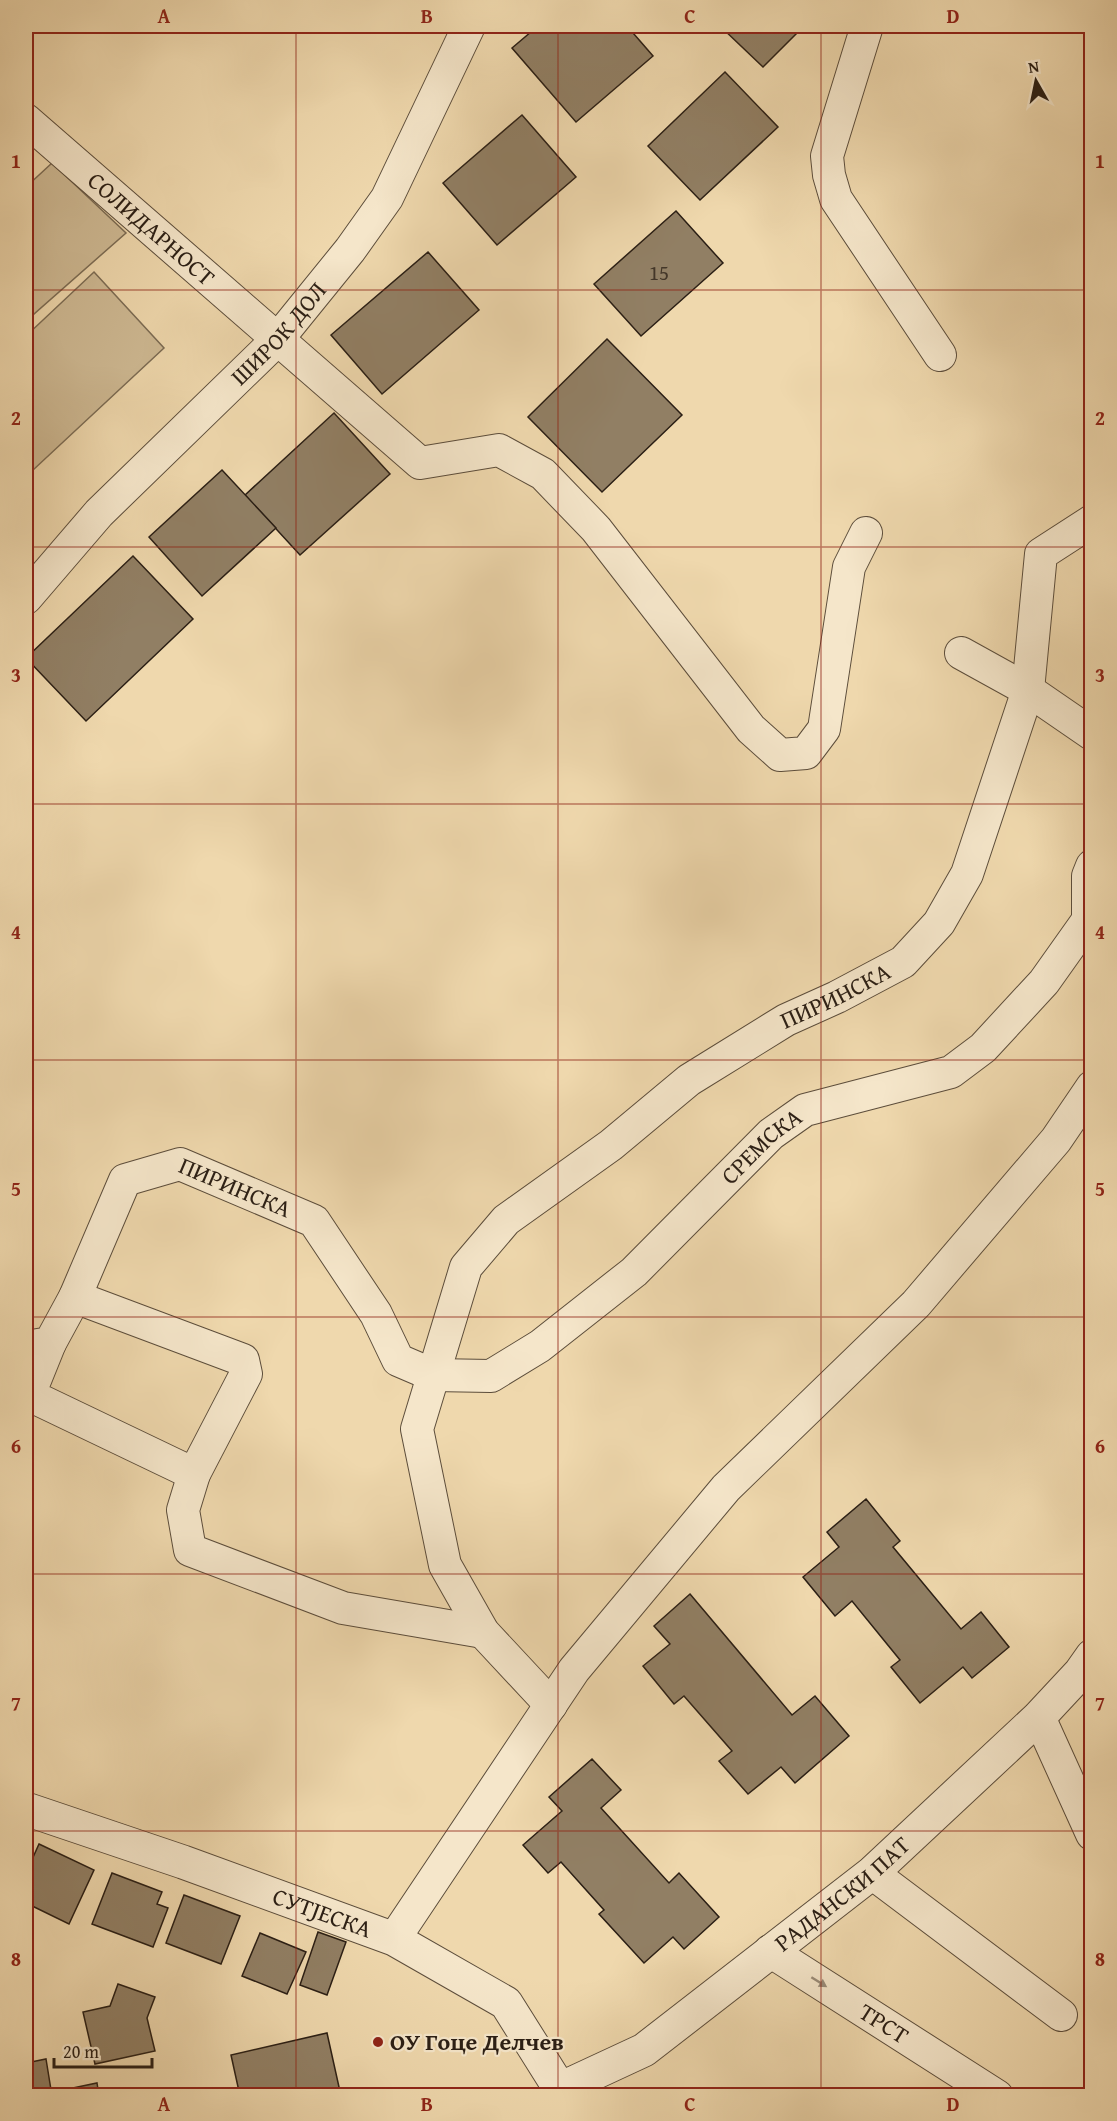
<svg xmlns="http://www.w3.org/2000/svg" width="1117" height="2121" font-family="'Gentium Book Plus',serif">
<rect width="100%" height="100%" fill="#efd8ad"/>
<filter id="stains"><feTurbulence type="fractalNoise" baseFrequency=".00333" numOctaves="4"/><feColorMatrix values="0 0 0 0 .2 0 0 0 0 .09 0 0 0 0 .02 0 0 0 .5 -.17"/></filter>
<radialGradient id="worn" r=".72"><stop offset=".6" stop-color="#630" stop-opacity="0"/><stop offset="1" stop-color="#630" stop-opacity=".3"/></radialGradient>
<!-- green -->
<g fill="#ceb993" stroke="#7c6c54" stroke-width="1.5">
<path d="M52,163L126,233L26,321V187Z"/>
<path d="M94,272L164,348L32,471L26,464V336Z"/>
</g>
<!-- building -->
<g fill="#917f64" stroke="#2b1f15" stroke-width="1.5">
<path d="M538,26H627L653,56L576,122L512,48Z"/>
<path d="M720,26H804L763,67Z"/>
<path d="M725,72L778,127L700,200L648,146Z"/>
<path d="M522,115L576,177L497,245L443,183Z"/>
<path d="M676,211L723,263L641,336L594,284Z"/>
<path d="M428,252L479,310L382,394L331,335Z"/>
<path d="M607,339L682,415L602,492L528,417Z"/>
<path d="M334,413L390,474L300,555L245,495Z"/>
<path d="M222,470L276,528L202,596L149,537Z"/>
<path d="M133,556L193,619L86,721L26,658Z"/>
<path d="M866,1499L900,1541L893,1547L961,1629L981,1612L1009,1647L972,1678L963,1667L920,1703L891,1667L900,1660L852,1601L835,1616L803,1577L839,1547L827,1532Z"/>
<path d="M690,1594L792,1715L815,1696L849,1736L795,1783L781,1767L748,1794L719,1761L732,1751L684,1696L674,1704L643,1666L670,1644L654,1626Z"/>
<path d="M592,1759L621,1790L601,1808L669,1883L679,1873L719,1917L684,1949L673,1937L644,1963L599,1914L604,1910L561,1862L548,1873L523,1845L562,1811L549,1797Z"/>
<path d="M39,1844L94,1870L69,1924L26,1903V1873Z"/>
<path d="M112,1873L162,1892L157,1904L168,1908L153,1947L92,1924Z"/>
<path d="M184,1895L240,1916L221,1964L166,1943Z"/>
<path d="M318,1932L346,1942L327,1995L300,1985Z"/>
<path d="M260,1933L306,1952L287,1994L242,1976Z"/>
<path d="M118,1984L155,1997L147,2018L155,2051L95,2064L83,2012L110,2006Z"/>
<path d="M327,2033L341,2096H240L231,2055Z"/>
<path d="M46,2059L52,2096H26V2063Z"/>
<path d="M97,2083L99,2096H58V2091Z"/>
</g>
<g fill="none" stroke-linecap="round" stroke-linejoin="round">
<defs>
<g id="minor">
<path d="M867,26L827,156L829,175L836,199L940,355"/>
<path id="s1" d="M26,120L420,463L499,450L543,474L596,529L751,729L780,755L806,753L824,729L849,567L866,533"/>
<path id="s2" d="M26,598L99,513L277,340L350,250L387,198L469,26"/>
<path d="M961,653L1028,690L1092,734"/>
<path d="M1092,866L1088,876V920L1092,922"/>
<path d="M50,1343L29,1395L194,1474L246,1374L243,1360L75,1297"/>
<path id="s3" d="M26,1347L50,1343L75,1297L125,1180L180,1164L314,1221L376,1314L398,1360L433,1375L491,1376L540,1346L634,1272L771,1134L805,1110L951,1072L983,1048L1044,982L1088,920"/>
<path d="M194,1474L183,1510L190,1550L343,1608L483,1632"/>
<path id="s4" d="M551,1705L483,1632L445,1565L417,1429L466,1267L506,1220L611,1145L689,1080L786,1020L837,997L903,962L939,923L967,874L1028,690L1041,554L1092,521"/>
<path d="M1039,1717L1092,1834"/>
<path d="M872,1873L1061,2015"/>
<path d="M394,1939L574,1670L726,1488L916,1304L1056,1140L1092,1087"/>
<path id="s5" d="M770,1951L997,2096"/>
</g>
<g id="tertiary">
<path id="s6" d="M26,1809L183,1862L394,1939L506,2003L560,2089L559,2096"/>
<path id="s7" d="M560,2089L644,2050L872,1873L1039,1717L1080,1673L1092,1656"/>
</g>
</defs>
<!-- minor casing -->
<use href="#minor" stroke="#5c4d3b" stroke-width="34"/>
<!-- tertiary casing -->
<use href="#tertiary" stroke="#5c4d3b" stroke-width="35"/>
<!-- minor -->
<use href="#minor" stroke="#f5e6ca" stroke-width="32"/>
<!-- tertiary -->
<use href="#tertiary" stroke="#f5e6ca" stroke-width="33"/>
</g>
<!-- one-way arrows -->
<defs><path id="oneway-solid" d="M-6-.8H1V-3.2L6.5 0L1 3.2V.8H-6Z" transform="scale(1.5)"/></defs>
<use fill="#9a8c79" href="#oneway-solid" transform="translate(819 1982) rotate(32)"/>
<!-- grid -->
<path fill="none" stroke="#8f2418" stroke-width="1.5" stroke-opacity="0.55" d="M296,26V2096M558,26V2096M821,26V2096M26,290H1092M26,547H1092M26,804H1092M26,1060H1092M26,1317H1092M26,1574H1092M26,1831H1092"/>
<!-- markers -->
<circle fill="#8f2418" stroke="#f5e6ca" stroke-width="2" cx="378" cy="2042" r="6"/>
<g text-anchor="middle" stroke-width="4.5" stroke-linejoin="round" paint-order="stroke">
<!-- number labels -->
<g font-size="21" fill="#443729">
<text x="659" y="280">15</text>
</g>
<!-- street labels -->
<g font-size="24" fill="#2b1f15" stroke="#f5e6ca">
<text dy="8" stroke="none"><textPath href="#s1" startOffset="166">СОЛИДАРНОСТ</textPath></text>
<text dy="8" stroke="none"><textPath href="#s2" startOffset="366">ШИРОК ДОЛ</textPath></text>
<text dy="8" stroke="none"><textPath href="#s4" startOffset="946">ПИРИНСКА</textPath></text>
<text dy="8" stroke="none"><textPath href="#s3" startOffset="1022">СРЕМСКА</textPath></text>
<text dy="8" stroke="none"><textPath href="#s3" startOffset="321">ПИРИНСКА</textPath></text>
<text dy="8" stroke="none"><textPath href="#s7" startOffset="345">РАДАНСКИ ПАТ</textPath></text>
<text dy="8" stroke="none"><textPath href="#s6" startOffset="314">СУТЈЕСКА</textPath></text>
<text dy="8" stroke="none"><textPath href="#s5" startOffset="135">ТРСТ</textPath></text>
</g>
<!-- poi labels -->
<g font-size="24" font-weight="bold" fill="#2b1f15" stroke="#f5e6ca" text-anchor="start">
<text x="390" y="2050">ОУ Гоце Делчев</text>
</g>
</g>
<!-- margin -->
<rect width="1117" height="2121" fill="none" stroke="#efd8ad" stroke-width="66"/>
<!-- north arrow -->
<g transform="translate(1036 81) rotate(351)" stroke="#f5e6ca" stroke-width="4.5" paint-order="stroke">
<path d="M0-4.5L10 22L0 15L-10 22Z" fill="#2b1f15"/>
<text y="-9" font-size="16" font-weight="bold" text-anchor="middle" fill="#2b1f15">N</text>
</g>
<!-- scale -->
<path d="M54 2058v9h98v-9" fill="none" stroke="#2b1f15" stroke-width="3"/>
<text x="63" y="2058" font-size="18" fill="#2b1f15" stroke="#f5e6ca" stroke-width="4.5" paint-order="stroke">20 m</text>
<rect x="33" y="33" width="1051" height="2055" fill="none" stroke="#8f2418" stroke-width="2"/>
<g font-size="20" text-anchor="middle" font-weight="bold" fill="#8f2418">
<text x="164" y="23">A</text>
<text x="427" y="23">B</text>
<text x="690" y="23">C</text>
<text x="953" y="23">D</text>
<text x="16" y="168">1</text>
<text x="1100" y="168">1</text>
<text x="16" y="425">2</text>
<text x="1100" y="425">2</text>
<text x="16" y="682">3</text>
<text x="1100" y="682">3</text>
<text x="16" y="939">4</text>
<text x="1100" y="939">4</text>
<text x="16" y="1196">5</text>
<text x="1100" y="1196">5</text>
<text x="16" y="1453">6</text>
<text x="1100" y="1453">6</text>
<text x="16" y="1710">7</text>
<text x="1100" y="1710">7</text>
<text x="16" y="1966">8</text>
<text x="1100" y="1966">8</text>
<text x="164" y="2111">A</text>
<text x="427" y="2111">B</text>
<text x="690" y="2111">C</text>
<text x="953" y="2111">D</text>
</g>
<rect width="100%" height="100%" filter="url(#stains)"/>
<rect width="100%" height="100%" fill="url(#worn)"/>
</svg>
